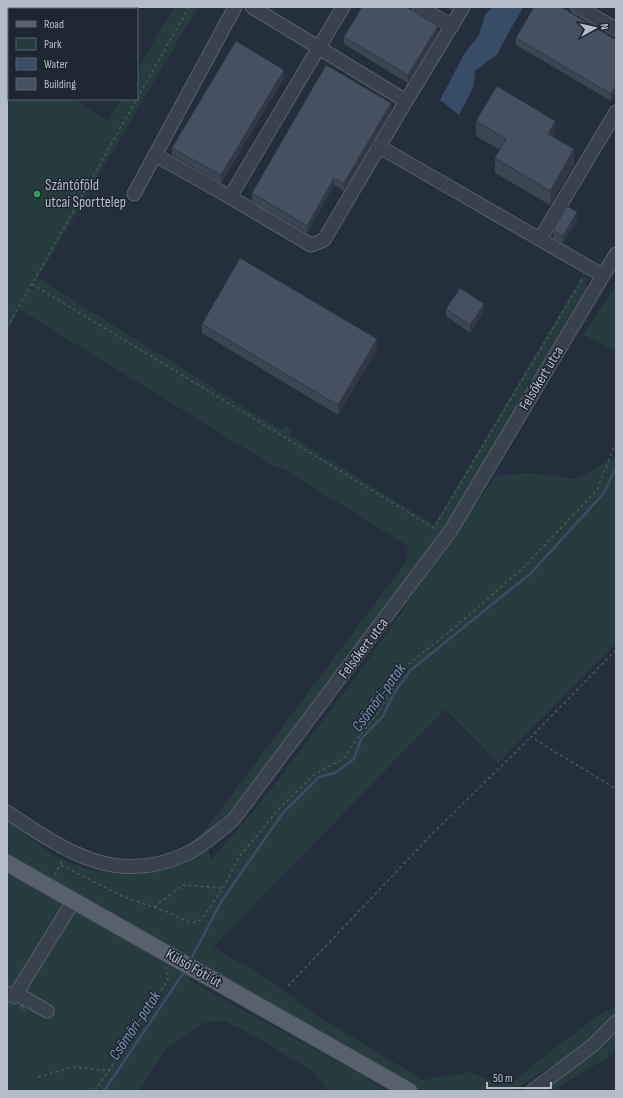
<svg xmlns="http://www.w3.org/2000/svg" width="623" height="1098" font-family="'Sofia Sans Condensed',sans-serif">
<rect width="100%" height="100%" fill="#242f3e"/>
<!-- green -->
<g fill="#263c3f">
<path d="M174,7H198L38,278L281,430L285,425L292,430L290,435L434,525L583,274L587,280L586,289L528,386L513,419L444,530L226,816L197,841L405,563L408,546L287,471L270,464L19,309L7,330V56L9,57V99H74L108,121L121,99H137V71Z"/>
<path d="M616,285V351L584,335Z"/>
<path d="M616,456V643L498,763L445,709L213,947L271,981L316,1015L423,1080L471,1072L497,1084L514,1081L551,1051L598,1016L616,1006V1017L595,1038L513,1091H415L201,969L65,887L7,854V820C24,833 41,848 59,858C98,877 144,880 184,863C192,859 200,853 208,848L211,861L266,796L359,673L495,476L527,473L577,479Z"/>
<path d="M7,874L147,950L186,973L192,982L369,1079L385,1091H328L314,1072L246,1031L225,1021L204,1023L164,1051L139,1091H7Z"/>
<path d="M616,1030V1047L613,1054L559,1087L556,1091H534Z"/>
</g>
<!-- water -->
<path fill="#394c67" d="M492,7H523L497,54L475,71L473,88L459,115L440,100L464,54L479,35L485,15Z"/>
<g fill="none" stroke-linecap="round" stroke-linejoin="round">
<!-- stream -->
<g stroke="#394c67" stroke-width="2.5">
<path d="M190,961L221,902L282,814L319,777L335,773L354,759L361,739L383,716L394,693L411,670L531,573L603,494L616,468"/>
<path d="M104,1091L184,972"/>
</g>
<defs>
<g id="minor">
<path d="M252,7L406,101L324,240L311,245L230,197L343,7"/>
<path d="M419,7L452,26"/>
<path d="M578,7L616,29"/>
<path d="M406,101L463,7"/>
<path d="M378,146L602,275"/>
<path d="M155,155L230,197"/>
<path d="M134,194L235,7"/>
<path d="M540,239L616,112"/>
<path d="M7,812C64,850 115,887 186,854C203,846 218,832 233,820L451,530L616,254"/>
<path d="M7,993L14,997L74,900"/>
<path d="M16,993L47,1011"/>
<path d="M532,1091L592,1046L616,1022"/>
</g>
<path id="major" d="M7,863L409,1091"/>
</defs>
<!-- minor casing -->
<use href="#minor" stroke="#565f6c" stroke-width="15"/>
<!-- major casing -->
<use href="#major" stroke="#414a57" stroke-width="18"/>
<!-- path -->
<g stroke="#44595c" stroke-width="1.5" stroke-dasharray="3 3" stroke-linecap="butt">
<path d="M32,284L434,528L583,278"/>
<path d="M7,328L189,7"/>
<path d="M616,650L531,737L616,789"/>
<path d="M61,865L122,896L170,913L189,922H196L202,919L223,888L239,857L279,809L315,774L344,758L357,739L378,713L406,666L448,633L522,569L597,490L616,442"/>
<path d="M55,875L63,859"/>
<path d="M154,907L183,885L223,888"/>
<path d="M288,986L433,833L531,737"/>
<path d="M38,1077L73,1067L110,1071"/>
<path d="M95,1091L155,1001L168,979L166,967"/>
</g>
<!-- minor -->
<use href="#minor" stroke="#38414e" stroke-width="13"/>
<!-- major -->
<use href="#major" stroke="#56606e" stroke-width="16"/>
</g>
<!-- wall -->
<g fill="#3b4654">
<path d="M446,7H454L452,10Z"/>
<path d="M438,34L408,83L344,44V37Z"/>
<path d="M516,38L616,40V92L611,101L516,45Z"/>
<path d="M284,78L221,183L172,155V148Z"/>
<path d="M391,111L344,191L334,185L307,233L252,201V193Z"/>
<path d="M476,121L555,135L554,137L574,164L550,205L495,173V158L500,150L476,136Z"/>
<path d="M577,220L563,243L553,238V230Z"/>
<path d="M446,309L484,312L470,333L446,316Z"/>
<path d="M202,324L377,349L338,415L202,333Z"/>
<path d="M19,1006L26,1008L24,1012L19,1008Z"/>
</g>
<!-- shaded-wall -->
<g fill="#303945">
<path d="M438,26V34L408,83V75Z"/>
<path d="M284,70V78L221,183V175Z"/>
<path d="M616,85V92L611,101V94Z"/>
<path d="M391,103V111L344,191V183Z"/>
<path d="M555,121V135L548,148V134Z"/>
<path d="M574,149V164L550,205V191Z"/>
<path d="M334,178V185L307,233V226Z"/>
<path d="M577,212V220L563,243V236Z"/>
<path d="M484,304V312L470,333V325Z"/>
<path d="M377,339V349L338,415V405Z"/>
</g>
<!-- building -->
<g fill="#455162" stroke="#303945">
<path d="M362,7H406L438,26L408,75L344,37Z"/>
<path d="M534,7H561L616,40V85L611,94L516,38Z"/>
<path d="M236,41L284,70L221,175L172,148Z"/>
<path d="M326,65L391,103L344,183L334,178L307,226L252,193Z"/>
<path d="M497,86L555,121L548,134L574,149L550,191L495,158L506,139L476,121Z"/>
<path d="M567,206L577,212L563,236L553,230Z"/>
<path d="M240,258L377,339L338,405L202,324Z"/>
<path d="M460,288L484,304L470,325L446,309Z"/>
<path d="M21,1002L26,1006L24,1009L19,1006Z"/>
</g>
<!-- markers -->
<circle fill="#2e9e5b" stroke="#1d2633" stroke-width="1.5" cx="37" cy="194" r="4"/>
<g text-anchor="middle" stroke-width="3" stroke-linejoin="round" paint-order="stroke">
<!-- poi labels -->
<g font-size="15" fill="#b4bcc9" stroke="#1d2633" text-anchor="start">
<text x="45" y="190">Szántóföld<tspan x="45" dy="17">utcai Sporttelep</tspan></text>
</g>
<!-- street labels -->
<g font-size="15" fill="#b4bcc9" stroke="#1d2633">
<text transform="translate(541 378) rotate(-59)" y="5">Felsőkert utca</text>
<text transform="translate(363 648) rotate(-53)" y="5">Felsőkert utca</text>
<text transform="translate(194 968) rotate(30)" y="5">Külső Fóti út</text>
</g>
<!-- water labels -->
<g font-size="16" font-style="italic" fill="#7c92b1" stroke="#1d2633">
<text transform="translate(378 697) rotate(-54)" y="6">Csömöri-patak</text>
<text transform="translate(134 1025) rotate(-56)" y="6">Csömöri-patak</text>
</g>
</g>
<!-- border -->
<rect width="623" height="1098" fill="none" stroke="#b4bcc9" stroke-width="16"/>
<!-- legend -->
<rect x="8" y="8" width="130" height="92" fill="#1d2633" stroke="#59626f"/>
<rect x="16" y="21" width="20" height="6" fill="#56606e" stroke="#59626f"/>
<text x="44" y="28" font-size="12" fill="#b4bcc9">Road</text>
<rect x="16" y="38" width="20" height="12" fill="#263c3f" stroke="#59626f"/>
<text x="44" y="48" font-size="12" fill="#b4bcc9">Park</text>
<rect x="16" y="58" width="20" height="12" fill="#394c67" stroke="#59626f"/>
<text x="44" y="68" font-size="12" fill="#b4bcc9">Water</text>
<rect x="16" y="78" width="20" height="12" fill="#455162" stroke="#59626f"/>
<text x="44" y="88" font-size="12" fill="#b4bcc9">Building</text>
<!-- north arrow -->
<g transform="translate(595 28) rotate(82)" stroke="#1d2633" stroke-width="3" paint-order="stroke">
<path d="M0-3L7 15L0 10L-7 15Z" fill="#b4bcc9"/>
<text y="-6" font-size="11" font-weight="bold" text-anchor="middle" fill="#b4bcc9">N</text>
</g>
<!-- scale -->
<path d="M487 1082v6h64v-6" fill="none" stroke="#b4bcc9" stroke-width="2"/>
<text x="493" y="1082" font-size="12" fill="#b4bcc9" stroke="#1d2633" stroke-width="3" paint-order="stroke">50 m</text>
</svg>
